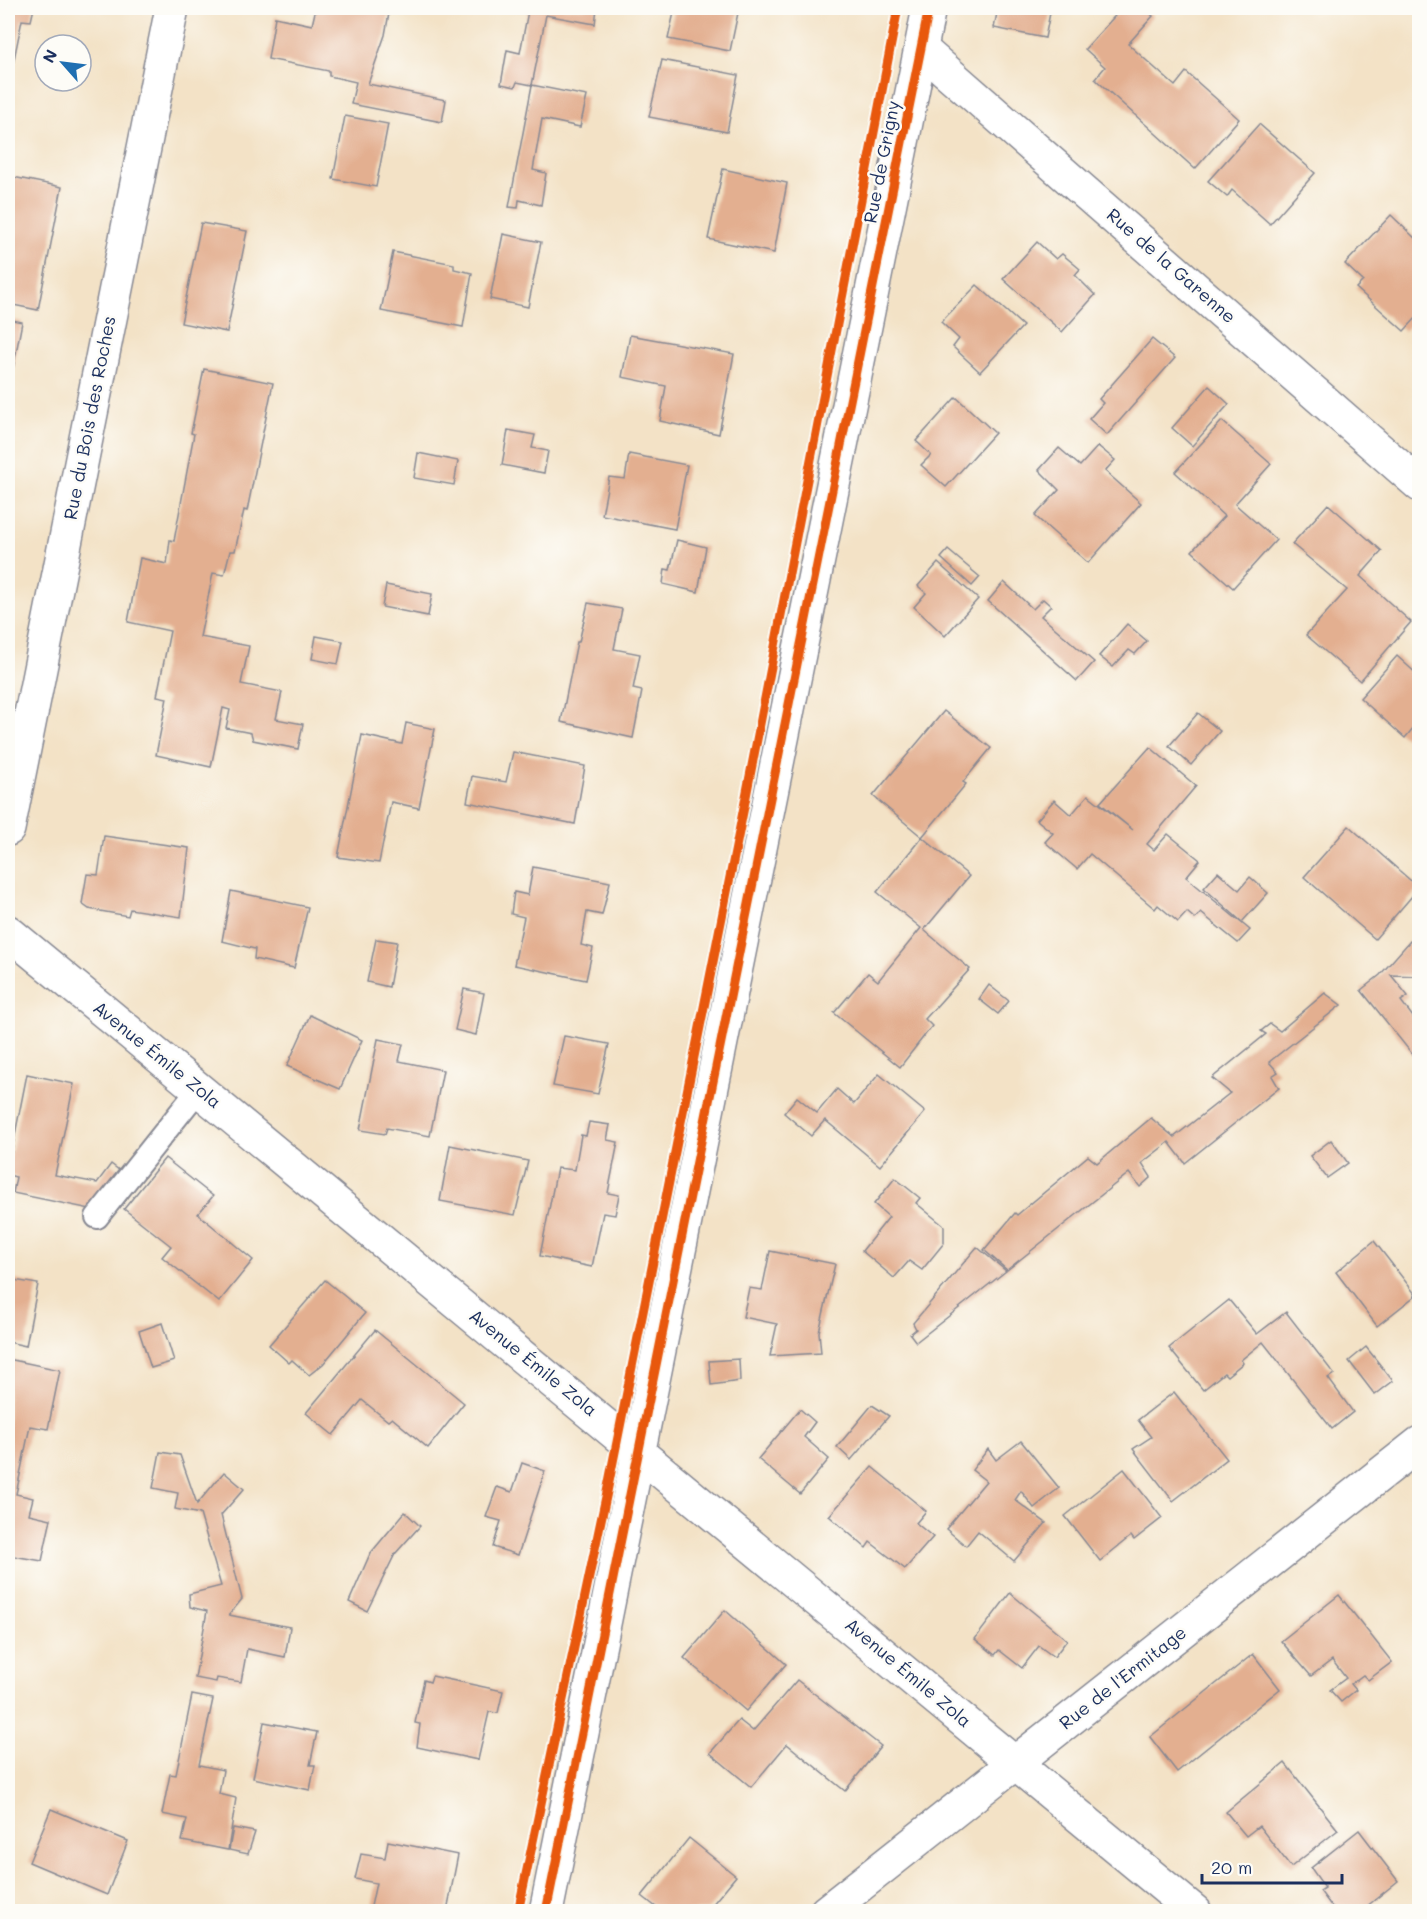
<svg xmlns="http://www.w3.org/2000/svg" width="1427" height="1919" font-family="Mali,sans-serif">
<rect width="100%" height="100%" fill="#fdfcf7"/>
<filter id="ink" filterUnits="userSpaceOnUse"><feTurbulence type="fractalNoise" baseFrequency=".0167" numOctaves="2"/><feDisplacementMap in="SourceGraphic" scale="12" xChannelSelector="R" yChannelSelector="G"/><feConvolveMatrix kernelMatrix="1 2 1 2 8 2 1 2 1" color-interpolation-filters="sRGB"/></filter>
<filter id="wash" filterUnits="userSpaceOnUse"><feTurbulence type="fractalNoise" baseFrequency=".008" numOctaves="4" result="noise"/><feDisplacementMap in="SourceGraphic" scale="24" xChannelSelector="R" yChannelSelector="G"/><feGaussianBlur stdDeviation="1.35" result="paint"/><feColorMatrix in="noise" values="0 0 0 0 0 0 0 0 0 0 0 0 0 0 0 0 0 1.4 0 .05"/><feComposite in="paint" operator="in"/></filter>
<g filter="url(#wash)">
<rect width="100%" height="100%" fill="#f3e2c6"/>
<g id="blocks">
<!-- building -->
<g fill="#e3af90">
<path d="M8,8H34L31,21L22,20L11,74L8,73Z"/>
<path d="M316,8H390L385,35L368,84L446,100L442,122L351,104L356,82L329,76V71L268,59L275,17L312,25Z"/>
<path d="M675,8H739L730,51L668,39Z"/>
<path d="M998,8H1051L1045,38L994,28Z"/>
<path d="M1122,8H1144L1153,16L1128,44L1175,86L1186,72L1239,119L1195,169L1095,79L1105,67L1085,49Z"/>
<path d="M514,9V8H597L595,24L546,15L532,85L517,82L515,87L501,84L507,50L520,53L528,11Z"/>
<path d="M662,60L738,75L727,132L649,117Z"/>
<path d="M532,85L587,96L580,127L542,119L533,170L546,173L541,205L519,200L518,208L509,207Z"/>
<path d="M345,116L388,124L376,187L333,179Z"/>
<path d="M1259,124L1315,173L1270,224L1232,190L1227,197L1208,181Z"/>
<path d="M723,169L787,183L774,253L708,239Z"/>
<path d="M8,176L62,187L38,310L8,304Z"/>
<path d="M1391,215L1419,242V315L1404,331L1356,288L1363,281L1345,264Z"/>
<path d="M201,223L247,231L227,332L181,323Z"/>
<path d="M503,234L541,242L528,307L490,299Z"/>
<path d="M1037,242L1056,259L1062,254L1080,269L1075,275L1095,295L1062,332L1003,279Z"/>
<path d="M393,252L454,264V269L472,273L463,327L381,311Z"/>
<path d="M977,285L1023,326L980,372L953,347L959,339L941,322Z"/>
<path d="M8,319L22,322L9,390H8Z"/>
<path d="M630,335L734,354L719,434L660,421L666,386L622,377Z"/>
<path d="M1152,339L1175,358L1107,435L1089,419L1103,403L1099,399Z"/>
<path d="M204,369L273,383L247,511L244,510L235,551H230L224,575L213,573L200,637L249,646L241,684L282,692L276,719L303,724L298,749L253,740L251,733L226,728L230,710L223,708L211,767L156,755L167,698L157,696L170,631L128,622L140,558L167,564L170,540L174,541L194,434L191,433Z"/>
<path d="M1209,386L1229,404L1192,446L1172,428Z"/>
<path d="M956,397L995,433L946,487L921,465L931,455L916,441Z"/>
<path d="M1222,421L1271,464L1235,504L1276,540L1233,588L1192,551L1224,516L1175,472Z"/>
<path d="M508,430L535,435L532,448L548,451L544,473L502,465Z"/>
<path d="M1098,446L1115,460L1105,471L1141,503L1088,563L1035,516L1059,490L1039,470L1059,448L1080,466Z"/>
<path d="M418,453L458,461L454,485L414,478Z"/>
<path d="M629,454L687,465L675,529L602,515L609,477L625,479Z"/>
<path d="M1328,504L1382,551L1360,576L1411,622L1360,681L1306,635L1347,590L1292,544Z"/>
<path d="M677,540L706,547L698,592L663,584L665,569L670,570Z"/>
<path d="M948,550L980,577L972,586L941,558Z"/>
<path d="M938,563L978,599L945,636L914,607L926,593L918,586Z"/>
<path d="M1004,582L1033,609L1043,599L1051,606L1041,616L1094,662L1077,681L988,601Z"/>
<path d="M386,585L432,594L428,616L382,607Z"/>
<path d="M588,603L622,609L614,649L640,654L633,689L642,691L633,738L561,722L577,642H579Z"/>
<path d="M1127,624L1147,641L1135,654L1129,650L1113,667L1099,656Z"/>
<path d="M316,636L343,641L338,664L312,659Z"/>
<path d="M1397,656L1419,676V721L1405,738L1360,698Z"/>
<path d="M944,711L991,748L963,782L966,784L922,837L969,876L924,930L970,969L925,1019L932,1026L900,1067L834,1013L868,973L878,981L921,928L877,892L922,837L873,796Z"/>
<path d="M1198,713L1220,731L1191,765L1169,746Z"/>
<path d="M406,723L435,729L419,808L391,802L379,863L338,857L362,735L402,744Z"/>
<path d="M1150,747L1196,786L1147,844L1154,850L1168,834L1200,860L1186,877L1250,930L1238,943L1201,913L1195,919L1187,912L1178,922L1158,905L1155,909L1090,854L1077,869L1045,842L1053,833L1037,820L1054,800L1071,815L1088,795L1133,830L1100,803Z"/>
<path d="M513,752L585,766L575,824L467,802L472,776L506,782Z"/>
<path d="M1349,826L1419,888L1375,939L1304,877Z"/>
<path d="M104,836L189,848L181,917L130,909L128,916L89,909L82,904L87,874L98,875Z"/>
<path d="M533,867L610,882L602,915L587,912L581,945L593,948L586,980L514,965L524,917L511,914L514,892L528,895Z"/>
<path d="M1218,872L1239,890L1250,877L1268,893L1242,922L1204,888Z"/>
<path d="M231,891L308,907L294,968L254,959L255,949L222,941Z"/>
<path d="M376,939L397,942L389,987L367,982Z"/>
<path d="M1410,941L1419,949V976L1391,975L1408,996L1401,1001L1419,1025V1056L1416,1059L1361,990L1380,975Z"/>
<path d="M989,985L1009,1001L998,1014L979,999Z"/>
<path d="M464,989L484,993L476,1035L455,1030Z"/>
<path d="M1325,993L1341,1005L1269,1062L1278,1072L1272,1076L1279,1088L1185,1163L1169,1142L1142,1163L1151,1177L1140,1187L1129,1173L1007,1270L984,1250L1015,1213L1017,1215L1088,1156L1097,1163L1151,1118L1174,1137L1230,1093L1212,1078L1266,1034L1261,1031L1270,1024L1280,1031Z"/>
<path d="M310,1015L362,1040L340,1089L287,1066Z"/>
<path d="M564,1036L609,1044L598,1094L553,1086Z"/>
<path d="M378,1039L403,1044L399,1061L443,1070L430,1136L387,1128L385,1134L360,1130Z"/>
<path d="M27,1074L74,1084L55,1175L97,1183L111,1164L124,1174L95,1210L13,1193L16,1177L8,1175V1170Z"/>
<path d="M879,1074L925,1112L880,1166L825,1120L811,1136L784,1113L797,1097L817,1113L837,1089L854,1104Z"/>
<path d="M589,1122L610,1125L607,1140L618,1142L608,1193L619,1195L615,1215L603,1213L592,1267L540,1256L557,1168L575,1170L581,1135L586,1136Z"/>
<path d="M1331,1140L1348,1163L1327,1178L1310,1156Z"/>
<path d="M450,1145L528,1161L515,1215L440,1201Z"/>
<path d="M165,1158L213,1196L198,1214L253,1260L219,1302L162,1257L171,1246L124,1209Z"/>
<path d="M895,1178L920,1198L916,1203L944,1226V1243L922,1270L909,1261L894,1278L862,1251L889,1217L874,1204Z"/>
<path d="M1374,1241L1416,1295L1377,1326L1336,1272Z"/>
<path d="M977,1247L1006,1271L916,1342L910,1334L916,1329L913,1323Z"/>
<path d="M770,1251L835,1264L819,1332L821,1353L770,1356L777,1324L743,1317L749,1288L762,1290Z"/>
<path d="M8,1279L38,1284L26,1346L8,1342Z"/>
<path d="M325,1280L365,1313L323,1364L309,1375L292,1360L289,1363L269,1345Z"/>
<path d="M1229,1300L1257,1334L1286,1312L1334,1374L1328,1378L1353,1412L1332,1429L1263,1342L1241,1360L1243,1363L1227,1376L1224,1373L1203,1390L1169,1348Z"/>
<path d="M162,1323L174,1361L151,1368L139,1331Z"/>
<path d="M375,1330L464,1403L428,1448L392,1418L388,1421L362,1400L333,1435L306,1413Z"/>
<path d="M1366,1347L1393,1381L1375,1395L1349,1361Z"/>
<path d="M8,1359L60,1370L48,1429L30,1426L16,1494L33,1498L29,1514L51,1519L42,1561L8,1555Z"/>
<path d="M739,1359L740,1381L711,1385L709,1361Z"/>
<path d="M1174,1392L1227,1459L1173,1501L1133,1449L1151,1437L1138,1420Z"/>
<path d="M872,1405L889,1416L851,1460L837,1447Z"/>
<path d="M800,1409L815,1422L804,1437L829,1459L800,1494L758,1459Z"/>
<path d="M1021,1441L1059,1488L1034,1508L1021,1491L1015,1500L1046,1523L1014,1561L978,1531L966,1546L946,1529L986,1481L972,1470L988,1449L996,1460Z"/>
<path d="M160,1452L180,1455L197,1504L224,1472L244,1489L221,1515L242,1599L229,1615L290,1627L285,1657L247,1649L241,1682L217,1678L216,1682L195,1678L207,1611L190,1607L189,1594L221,1586L200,1514L175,1509L178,1493L153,1488Z"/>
<path d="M522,1463L545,1471L518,1555L493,1547L501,1521L486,1517L497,1487L512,1492Z"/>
<path d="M872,1467L926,1511L916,1523L933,1537L905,1569L870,1542L866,1548L829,1516Z"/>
<path d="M1124,1469L1162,1518L1134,1540L1131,1536L1100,1561L1065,1516Z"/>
<path d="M405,1512L420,1526L395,1554L367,1611L349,1602L370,1554Z"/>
<path d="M1010,1593L1067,1640L1054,1657L1039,1646L1022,1668L999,1650L995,1655L975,1639Z"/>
<path d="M1339,1595L1392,1662L1368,1680L1363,1675L1351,1684L1356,1690L1341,1702L1330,1690L1346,1678L1332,1660L1311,1676L1281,1641Z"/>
<path d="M725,1610L786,1664L746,1711L684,1658Z"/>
<path d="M1253,1654L1280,1689L1177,1772L1150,1737Z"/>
<path d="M432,1676L503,1691L498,1713L489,1712L478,1760L417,1747L420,1724L415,1723L424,1680L430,1682Z"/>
<path d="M797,1680L881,1746L845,1791L787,1744L751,1787L710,1753L739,1720L753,1731Z"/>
<path d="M192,1695L213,1699L199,1765L223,1770L219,1794L236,1798L228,1850L182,1841L187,1819L162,1814L170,1774L176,1775Z"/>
<path d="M264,1722L317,1732L310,1765H315L310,1790L253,1778Z"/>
<path d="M1285,1763L1338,1830L1291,1867L1259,1826L1246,1836L1226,1812Z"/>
<path d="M51,1809L128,1841L107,1895L29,1862Z"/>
<path d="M233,1828L255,1832L248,1854L229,1850Z"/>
<path d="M1359,1830L1398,1881L1361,1911H1335L1320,1891L1325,1888L1311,1868Z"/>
<path d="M689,1838L736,1876L707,1911H661L642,1896Z"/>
<path d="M388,1841L458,1855L447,1911H370L376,1883L355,1879L361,1854L385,1858Z"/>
</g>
</g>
</g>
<g filter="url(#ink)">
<use href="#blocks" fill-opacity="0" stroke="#878892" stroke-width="1.5"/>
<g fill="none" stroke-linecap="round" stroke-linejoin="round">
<defs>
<path id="lane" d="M97,1217L199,1089"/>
<g id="street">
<path d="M921,49L1420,485"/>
<path d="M8,829L172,8"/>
<path d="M8,932L1195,1912"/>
<path d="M546,1912L929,8"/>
<path d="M826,1912L1420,1443"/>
</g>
</defs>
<!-- lane casing -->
<use href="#lane" stroke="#878892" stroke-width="26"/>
<!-- street casing -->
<use href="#street" stroke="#878892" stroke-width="36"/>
<!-- lane -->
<use href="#lane" stroke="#fff" stroke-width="22"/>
<!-- street -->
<use href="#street" stroke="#fff" stroke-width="33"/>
<defs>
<g id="cycleway">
<path d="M518,1912L607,1492L744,807L898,8"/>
<path d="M546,1912L929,8"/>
</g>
</defs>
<!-- cycleway casing -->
<use href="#cycleway" stroke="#fdfcf7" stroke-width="13"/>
<!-- cycleway -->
<use href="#cycleway" stroke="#e8590c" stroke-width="9"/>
</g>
</g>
<g text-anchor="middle" stroke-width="5" stroke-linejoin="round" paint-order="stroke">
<!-- street labels -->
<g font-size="18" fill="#1b2f5e" stroke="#fdfcf7">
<text transform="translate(882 162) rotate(-79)" y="6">Rue de Grigny</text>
<text transform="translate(1171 266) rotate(41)" y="6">Rue de la Garenne</text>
<text transform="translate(90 418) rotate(-79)" y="6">Rue du Bois des Roches</text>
<text transform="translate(157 1055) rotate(39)" y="6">Avenue Émile Zola</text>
<text transform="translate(533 1363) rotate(39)" y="6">Avenue Émile Zola</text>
<text transform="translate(908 1673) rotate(40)" y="6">Avenue Émile Zola</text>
<text transform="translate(1123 1678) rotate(-38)" y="6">Rue de l'Ermitage</text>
</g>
</g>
<!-- margin -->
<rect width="1427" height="1919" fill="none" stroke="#fdfcf7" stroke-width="30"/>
<!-- north arrow -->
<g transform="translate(63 63) rotate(298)"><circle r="28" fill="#fdfcf7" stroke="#a3aaba" stroke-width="1.5"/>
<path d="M0-4.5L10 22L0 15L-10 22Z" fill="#1f6fb2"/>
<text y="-9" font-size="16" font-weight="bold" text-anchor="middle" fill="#1b2f5e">N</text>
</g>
<!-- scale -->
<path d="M1202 1874v9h140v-9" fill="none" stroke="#1b2f5e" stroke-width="3"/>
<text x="1211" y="1874" font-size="18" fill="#1b2f5e" stroke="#fdfcf7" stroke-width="4.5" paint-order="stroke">20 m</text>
</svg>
